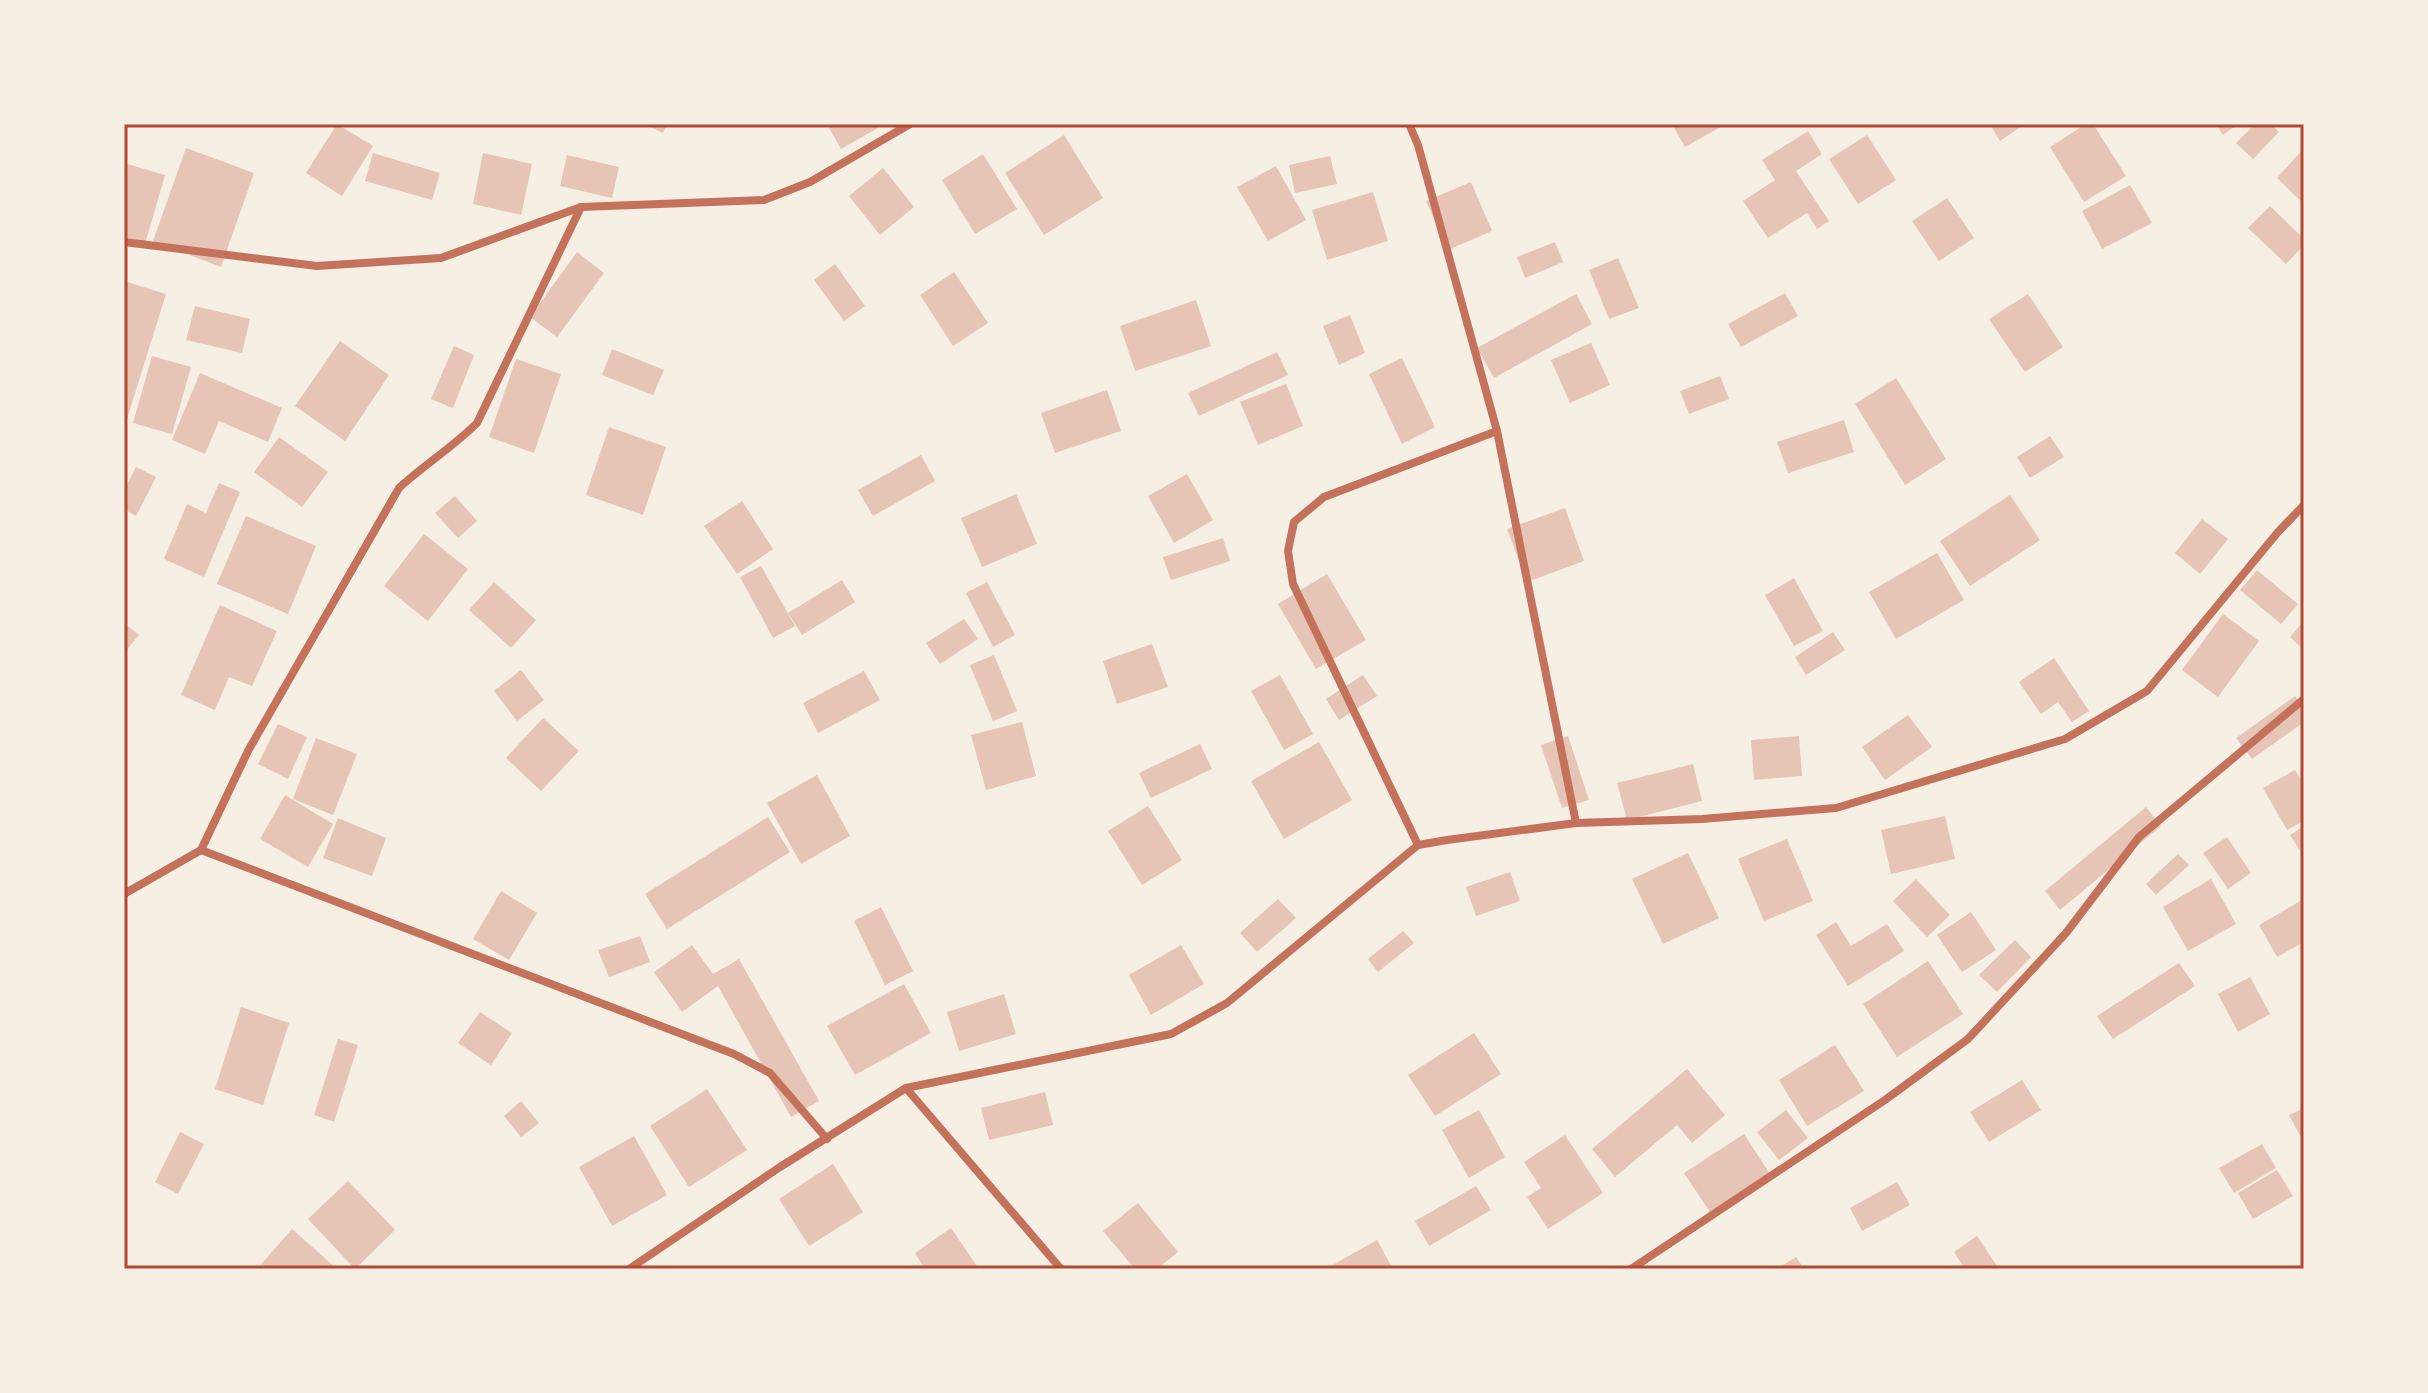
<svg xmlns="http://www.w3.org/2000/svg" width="2428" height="1393" font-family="Inter,sans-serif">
<rect width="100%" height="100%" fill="#f6efe4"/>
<!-- building -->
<g fill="#e6c5b7">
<path d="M337,124L373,146L342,196L306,173Z"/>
<path d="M644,124H667L663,133Z"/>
<path d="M827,124H885L841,149Z"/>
<path d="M1672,124H1726L1685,147Z"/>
<path d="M1993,124H2025L2000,141L1991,126Z"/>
<path d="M2086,124H2093L2126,176L2084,202L2050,147Z"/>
<path d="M2216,124H2238L2223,135Z"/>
<path d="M2255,124H2271L2279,132L2253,159L2236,143Z"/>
<path d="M1808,131L1822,154L1796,171L1829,221L1817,229L1807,213L1768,238L1743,201L1775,180L1762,160Z"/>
<path d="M1064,135L1103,198L1044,235L1005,173Z"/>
<path d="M1867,135L1896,180L1858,204L1829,159Z"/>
<path d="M186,148L254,173L221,267L153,241Z"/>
<path d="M2304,148V204L2277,178Z"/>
<path d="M373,153L440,173L432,200L365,181Z"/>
<path d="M483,153L532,164L521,215L473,204Z"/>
<path d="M983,154L1017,209L975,234L942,180Z"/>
<path d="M567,155L619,167L612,198L560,186Z"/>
<path d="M1330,156L1337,184L1295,193L1289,165Z"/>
<path d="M124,163L165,175L145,244L124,237Z"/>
<path d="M1276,166L1306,220L1268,241L1237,187Z"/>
<path d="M883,168L914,207L880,235L849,196Z"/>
<path d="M1471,182L1492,231L1448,250L1426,201Z"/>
<path d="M2130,185L2152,223L2102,249L2082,211Z"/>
<path d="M1373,192L1388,241L1327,260L1312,210Z"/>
<path d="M1947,198L1974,238L1939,261L1912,221Z"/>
<path d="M2270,206L2304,239V245L2286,264L2248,228Z"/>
<path d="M1555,242L1563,262L1525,278L1517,257Z"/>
<path d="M577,252L604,273L557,337L530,317Z"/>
<path d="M1618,258L1639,308L1609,319L1589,270Z"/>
<path d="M835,264L865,306L844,321L814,280Z"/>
<path d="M954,272L988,323L953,346L920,295Z"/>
<path d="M124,281L166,294L127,419L124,417Z"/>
<path d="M1785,293L1798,316L1741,347L1728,324Z"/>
<path d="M1576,294L1592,324L1494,378L1477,348Z"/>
<path d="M2028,294L2063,347L2025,372L1989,319Z"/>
<path d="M1196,300L1211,346L1135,371L1120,326Z"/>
<path d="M195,306L250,319L242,353L186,340Z"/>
<path d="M1350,315L1365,353L1339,365L1323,326Z"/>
<path d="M340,341L389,375L345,441L295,406Z"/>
<path d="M1591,343L1610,385L1570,403L1551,360Z"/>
<path d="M454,346L474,355L453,408L431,399Z"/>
<path d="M612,349L664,370L653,395L602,375Z"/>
<path d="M1277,352L1288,375L1199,416L1188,393Z"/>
<path d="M152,356L191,367L172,434L133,423Z"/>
<path d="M1402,358L1435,427L1402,444L1369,374Z"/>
<path d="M516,359L561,374L534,453L489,437Z"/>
<path d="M200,373L282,408L268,442L219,421L205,454L172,440Z"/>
<path d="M1720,376L1729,399L1689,414L1680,391Z"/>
<path d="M1896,378L1946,459L1905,485L1855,404Z"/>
<path d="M1286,384L1303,426L1258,445L1240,402Z"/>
<path d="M1107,390L1121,431L1055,453L1041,413Z"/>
<path d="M1844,420L1854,452L1788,473L1777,442Z"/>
<path d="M609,427L666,447L643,515L586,495Z"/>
<path d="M2050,436L2064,457L2030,478L2017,457Z"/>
<path d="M279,437L328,472L302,507L254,472Z"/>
<path d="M921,455L935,481L873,516L858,490Z"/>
<path d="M136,467L156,477L136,516L124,509V490Z"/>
<path d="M1187,474L1213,520L1174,543L1148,496Z"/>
<path d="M219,483L240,492L204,577L164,559L187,504L206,513Z"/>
<path d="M1016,494L1037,544L982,567L961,518Z"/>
<path d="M2010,495L2040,540L1970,586L1940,541Z"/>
<path d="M455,496L477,521L458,538L435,513Z"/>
<path d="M742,501L773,549L737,574L704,526Z"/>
<path d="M1565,508L1584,561L1527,582L1507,529Z"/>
<path d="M246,516L316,546L288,614L217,584Z"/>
<path d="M2202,519L2228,539L2200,574L2175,553Z"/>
<path d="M424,534L468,569L428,621L384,586Z"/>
<path d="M1223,538L1230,561L1171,580L1163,557Z"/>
<path d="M1937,553L1964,600L1896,639L1869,592Z"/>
<path d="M761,566L795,626L773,638L740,577Z"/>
<path d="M2257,570L2298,604L2281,624L2240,590Z"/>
<path d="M1327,574L1366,640L1316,669L1278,604Z"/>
<path d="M1794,578L1823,631L1794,646L1765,595Z"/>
<path d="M842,580L855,602L802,635L788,613Z"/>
<path d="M494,582L536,620L511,648L469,610Z"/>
<path d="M987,582L1015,635L993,647L966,593Z"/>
<path d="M220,605L277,631L252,686L229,677L215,710L181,695Z"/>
<path d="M2223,614L2259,641L2218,697L2182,670Z"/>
<path d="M964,619L978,639L940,664L926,643Z"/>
<path d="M2304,621V650L2290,637Z"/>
<path d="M124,623L139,635L124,653Z"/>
<path d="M1833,632L1845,650L1806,675L1795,657Z"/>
<path d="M1152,644L1168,687L1117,704L1103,661Z"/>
<path d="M994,655L1017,711L993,721L970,665Z"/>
<path d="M2054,658L2089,711L2072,722L2058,702L2041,714L2019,682Z"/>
<path d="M521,670L544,700L517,721L494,691Z"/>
<path d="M864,671L880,700L818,733L803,703Z"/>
<path d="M1280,675L1313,734L1284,750L1251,691Z"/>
<path d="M1363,675L1377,696L1339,720L1326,699Z"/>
<path d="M2295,696L2304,708V722L2252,759L2236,738Z"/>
<path d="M1908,715L1932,747L1885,780L1862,747Z"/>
<path d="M543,718L579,751L541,791L506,758Z"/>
<path d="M1022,722L1036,776L986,790L971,735Z"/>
<path d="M278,724L307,737L288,779L258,764Z"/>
<path d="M1568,736L1589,800L1562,808L1541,745Z"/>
<path d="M1799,736L1802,776L1754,780L1751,740Z"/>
<path d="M316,738L357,754L333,815L293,799Z"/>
<path d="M1319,742L1352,800L1284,839L1251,781Z"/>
<path d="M1200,744L1212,769L1151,798L1139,773Z"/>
<path d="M1693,764L1702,801L1627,820L1617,783Z"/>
<path d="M2295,770L2304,785V821L2287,830L2263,788Z"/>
<path d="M817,775L850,836L801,864L767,803Z"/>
<path d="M285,795L333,824L308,867L260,839Z"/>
<path d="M1148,806L1182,860L1142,885L1108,831Z"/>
<path d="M2146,807L2161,826L2060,910L2045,891Z"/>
<path d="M1945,816L1955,859L1891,874L1881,830Z"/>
<path d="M768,817L790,852L667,929L645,894Z"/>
<path d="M338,818L386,838L372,876L323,858Z"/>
<path d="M2304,826V857L2290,835Z"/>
<path d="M2227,837L2251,873L2228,889L2203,853Z"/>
<path d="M1787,839L1813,901L1764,921L1738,859Z"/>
<path d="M1688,853L1719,918L1663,944L1632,879Z"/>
<path d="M2178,854L2189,865L2156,895L2146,884Z"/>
<path d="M1510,872L1520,901L1476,916L1466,887Z"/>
<path d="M1916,879L1950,915L1927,937L1893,901Z"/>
<path d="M2211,879L2236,924L2188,951L2163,907Z"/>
<path d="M501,891L537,913L509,960L473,939Z"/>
<path d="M1278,899L1296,918L1257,952L1240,933Z"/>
<path d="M2302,900L2304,942L2277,957L2259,925Z"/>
<path d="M881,907L913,971L885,985L854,921Z"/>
<path d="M1971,912L1996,950L1962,972L1937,935Z"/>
<path d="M1836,922L1851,946L1887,924L1904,951L1848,986L1816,935Z"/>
<path d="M1403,931L1414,943L1378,972L1368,959Z"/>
<path d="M640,936L650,962L609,977L598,950Z"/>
<path d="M2015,940L2031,957L1997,992L1979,975Z"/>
<path d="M692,945L713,974L739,959L819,1101L791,1117L718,986L682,1012L654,972Z"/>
<path d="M1181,945L1204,984L1151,1015L1129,975Z"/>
<path d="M1928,961L1963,1014L1897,1057L1863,1004Z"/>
<path d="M2179,963L2195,986L2113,1039L2097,1016Z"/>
<path d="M2250,977L2270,1014L2238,1032L2218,994Z"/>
<path d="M904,984L931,1033L855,1075L827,1026Z"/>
<path d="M1004,994L1016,1034L959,1051L947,1012Z"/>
<path d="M241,1007L289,1023L263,1105L215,1089Z"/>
<path d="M480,1012L512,1033L491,1065L458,1043Z"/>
<path d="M1474,1033L1501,1074L1435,1116L1408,1075Z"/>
<path d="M338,1039L358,1045L334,1122L314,1115Z"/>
<path d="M1835,1045L1864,1091L1807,1126L1779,1080Z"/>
<path d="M1687,1069L1725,1115L1692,1143L1677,1125L1615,1177L1592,1149Z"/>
<path d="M2022,1080L2041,1110L1989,1142L1970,1112Z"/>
<path d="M707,1089L747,1150L689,1187L650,1126Z"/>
<path d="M1045,1092L1053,1125L989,1140L981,1108Z"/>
<path d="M521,1101L539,1123L521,1137L504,1116Z"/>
<path d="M2304,1108V1143L2289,1115Z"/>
<path d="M1479,1110L1505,1157L1469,1178L1442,1130Z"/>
<path d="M1786,1110L1808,1138L1779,1160L1757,1132Z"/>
<path d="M180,1132L204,1144L178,1194L155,1182Z"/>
<path d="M1744,1134L1770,1174L1710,1212L1684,1173Z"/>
<path d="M1565,1135L1603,1193L1548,1229L1527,1197L1541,1188L1524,1162Z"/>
<path d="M634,1136L667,1195L612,1226L579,1167Z"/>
<path d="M2262,1144L2276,1168L2234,1193L2219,1168Z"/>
<path d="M833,1164L863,1212L809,1246L779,1199Z"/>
<path d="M2277,1170L2293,1196L2253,1219L2238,1193Z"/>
<path d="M348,1181L395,1230L355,1269L308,1219Z"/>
<path d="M1897,1182L1910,1205L1862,1231L1850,1208Z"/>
<path d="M1476,1186L1491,1210L1429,1246L1415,1221Z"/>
<path d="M1138,1203L1178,1252L1157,1269H1135L1103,1231Z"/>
<path d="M951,1228L979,1269H925L915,1253Z"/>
<path d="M292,1229L337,1269H257Z"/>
<path d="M1977,1236L1999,1269H1965L1954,1252Z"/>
<path d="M1377,1240L1393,1269H1332L1331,1266Z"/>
<path d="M1796,1257L1804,1269H1777Z"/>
</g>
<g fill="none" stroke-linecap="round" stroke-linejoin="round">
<!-- minor -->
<g stroke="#c5725c" stroke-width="8">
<path d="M1409,124L1418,145L1497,431L1576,823"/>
<path d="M124,242L317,266L441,258L581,207L764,200L810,182L910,124"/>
<path d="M1418,845L1293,584L1288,551L1294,522L1324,497L1497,431"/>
<path d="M201,850L248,751L399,488C424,465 453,447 477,423L581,207"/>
<path d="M124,894L201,850L734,1054L770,1073L827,1139"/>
<path d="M906,1088L1061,1269"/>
<path d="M629,1269L780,1167L906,1088L1171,1034L1227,1003L1418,845L1447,840L1576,823L1702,819L1836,808L2065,739L2147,691L2278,532L2304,505"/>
<path d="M1631,1269L1885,1100L1968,1039L2066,933L2139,837L2304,699"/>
</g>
</g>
<!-- border -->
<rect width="2428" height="1393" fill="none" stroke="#f6efe4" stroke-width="252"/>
<rect x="126" y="126" width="2176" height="1141" fill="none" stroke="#b5482f" stroke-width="3"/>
</svg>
